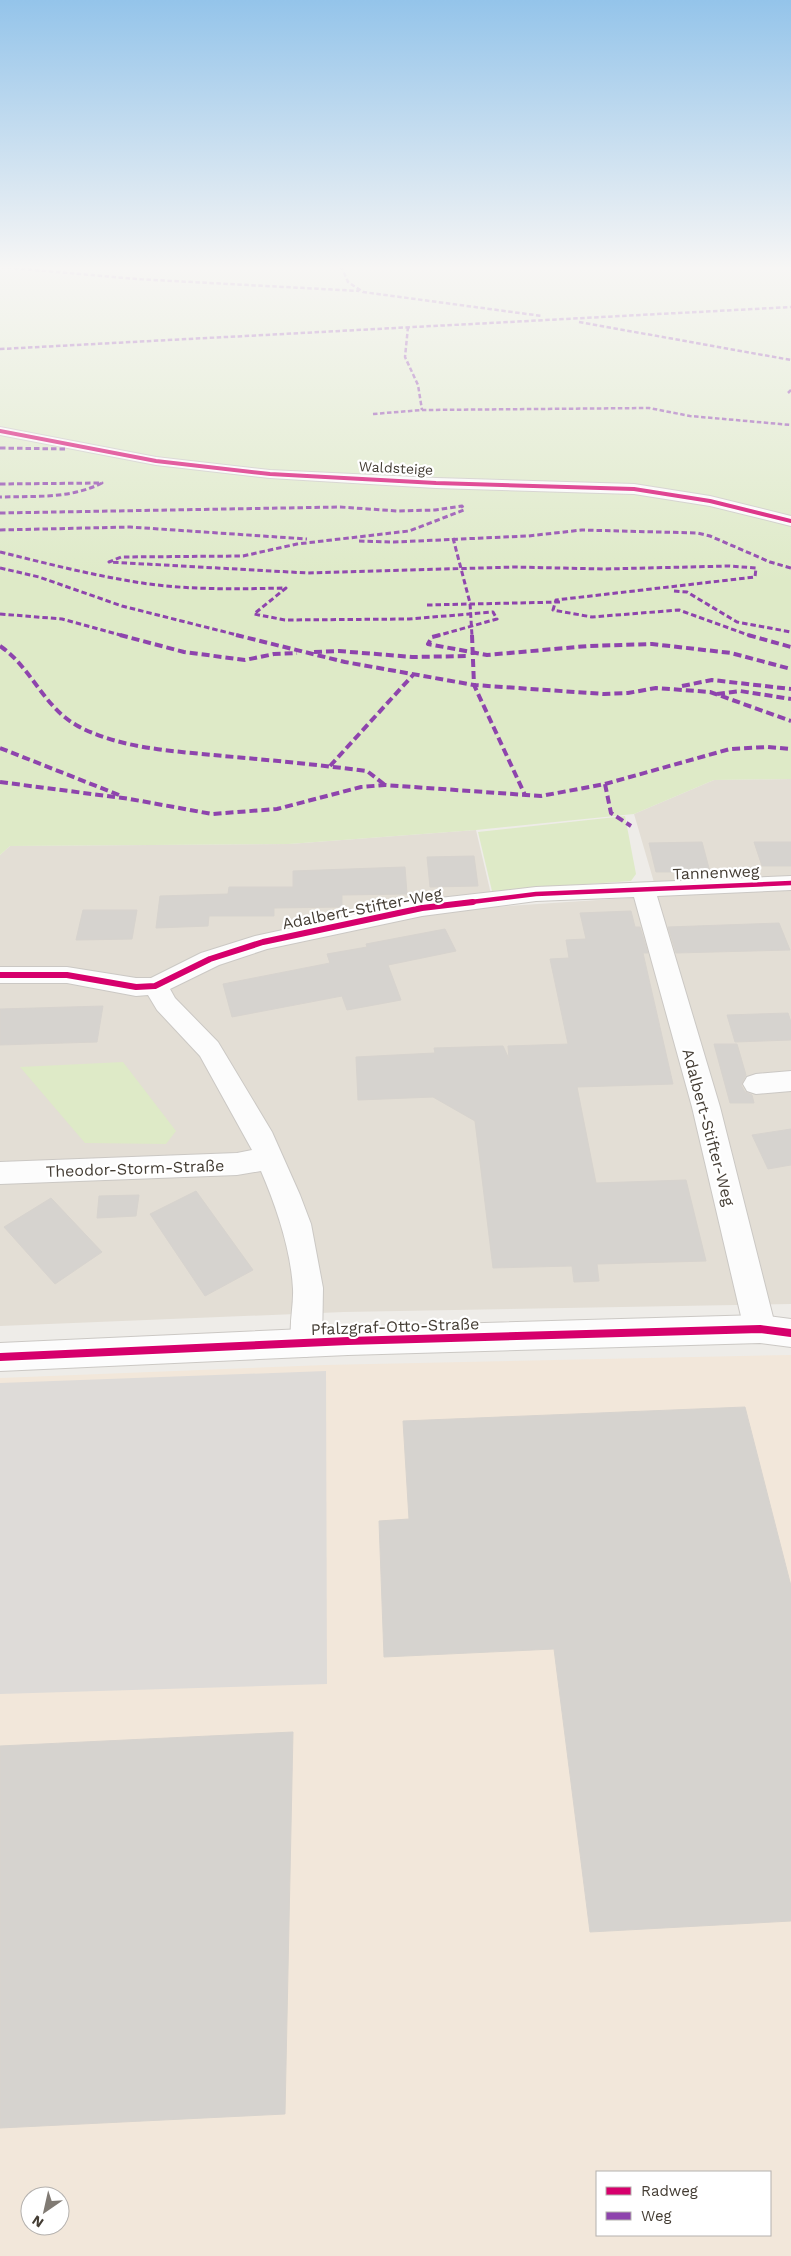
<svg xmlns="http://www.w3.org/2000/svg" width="791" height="2256" font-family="'Work Sans',sans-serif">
<rect width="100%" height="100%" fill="#eeece8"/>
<!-- residential -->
<path fill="#e3ded5" d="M791,779V1304L344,1312L0,1326V855L10,846L289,844L476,830L494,907L658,896L634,814L714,780Z"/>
<!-- commercial -->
<path fill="#f2e7da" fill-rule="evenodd" d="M791,1355V2256H0V1378L325,1365ZM597,2172H770V2235H597ZM30,2196H60V2226H30Z"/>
<!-- green -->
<g fill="#deeac7">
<path d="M0,266H791V779L714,780L634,814L476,830L289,844L10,846L0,855Z"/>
<path d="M625,816L636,874L631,881L492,891L478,832Z"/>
<path d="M123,1062L176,1131L166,1144L85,1143L20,1067Z"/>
</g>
<!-- parking -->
<path fill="#dedbd8" d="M326,1371L327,1684L0,1694V1383Z"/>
<!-- building -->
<g fill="#d6d3cf" stroke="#d7d3ce">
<path d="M702,842L710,872H656L649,843Z"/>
<path d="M754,842H791V866H762Z"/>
<path d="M474,856L478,886L430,887L427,857Z"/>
<path d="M405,867L407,894L342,895V907L274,908V916H209L208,926L156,928L160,896L228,894L229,887H293V871Z"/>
<path d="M83,910H137L132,939L76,940Z"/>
<path d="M631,911L635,927H640L648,953H643L673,1084L577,1087L596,1183L686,1180L706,1261L597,1264L599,1281L574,1282L572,1266L493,1268L475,1121L433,1097L358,1100L356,1057L435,1053L434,1048L503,1046L509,1059L508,1046L568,1044L550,959L569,958L566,940L586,939L580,913Z"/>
<path d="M779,923L790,950L676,953L668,927Z"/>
<path d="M445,929L456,951L388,965L401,1000L347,1010L342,996L232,1017L223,984L330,963L327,954L367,947L366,944Z"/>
<path d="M103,1006L97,1042L0,1045V1009Z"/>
<path d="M788,1013L791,1022V1040L735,1042L727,1015Z"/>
<path d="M714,1044H737L746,1075L741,1085L745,1092L752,1095L754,1103H730Z"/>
<path d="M791,1129V1165L768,1169L752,1135Z"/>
<path d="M196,1191L253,1270L205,1296L150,1214Z"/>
<path d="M139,1195L136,1216L97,1218L99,1196Z"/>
<path d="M51,1198L102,1252L55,1284L4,1227Z"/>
<path d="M745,1407L791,1586V1921L590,1932L554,1649L384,1657L379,1521L409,1519L403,1421Z"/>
<path d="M293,1732L285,2114L0,2128V1746Z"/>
</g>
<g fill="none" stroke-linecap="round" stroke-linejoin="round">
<defs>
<g id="minor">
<path d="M791,876V890L657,896L720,1107L776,1329L771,1339L760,1343L749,1339L744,1329L692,1107L634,897L536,901L422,916L267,949L219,965L170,989L175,998L218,1042L272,1132L300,1195L311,1224L323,1288L322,1343L317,1353L306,1357L295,1353C286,1333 294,1310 293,1289C291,1250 276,1206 261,1171L237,1175L0,1184V1162L237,1153L252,1150L200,1056L157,1010L148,995L136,996L67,983H0V967H67L136,978H151L201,953L255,936L422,900L536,887Z"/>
<path d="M791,1071V1091L756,1094L747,1091L743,1084L747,1077L756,1074Z"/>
</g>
<g id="tertiary">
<path d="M0,427L156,457L270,470L436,478L634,484L710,496L791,516V526L710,506L634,494L436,488L270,478L156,465L0,435Z"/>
<path d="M760,1315L791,1319V1347L760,1343L348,1355L0,1371V1343L348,1327Z"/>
</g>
</defs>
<!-- minor casing -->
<use href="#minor" stroke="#cbc8c4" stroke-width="2"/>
<!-- tertiary casing -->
<use href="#tertiary" stroke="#cbc8c4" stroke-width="2"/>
<!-- minor -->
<use href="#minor" fill="#fcfcfc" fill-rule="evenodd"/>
<!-- tertiary -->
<use href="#tertiary" fill="#fcfcfc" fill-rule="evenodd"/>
<!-- quiet-far2 -->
<g stroke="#8e44ad" stroke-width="2.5" stroke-dasharray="4.5 2.5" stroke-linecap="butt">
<path d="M341,266L348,282L363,292L542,316"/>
<path d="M0,267L137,279L359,291"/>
<path d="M579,322L791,360"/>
<path d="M408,327L405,357L418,385L422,410"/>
<path d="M0,349L791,307"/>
<path d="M788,393L791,390"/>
<path d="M373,414L422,410L649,408L690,416L791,425"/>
</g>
<!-- quiet-far1 -->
<g stroke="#8e44ad" stroke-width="3" stroke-dasharray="5.5 3" stroke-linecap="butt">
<path d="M0,448L66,449"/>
<path d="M0,484L102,483C70,499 35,496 0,497"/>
<path d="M0,513L340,507L398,511L435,510L462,506L464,510L409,531L297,544L243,556L121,557L109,562L308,573L514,567L605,569L729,566L756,568L755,577L556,600L553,610L592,617L679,610L751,636"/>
<path d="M0,530L130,527L307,539"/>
<path d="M453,538L470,603L472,636"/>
<path d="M359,541L394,542L528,536L582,530L697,533L710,536L770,562L791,568"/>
<path d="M0,552C49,564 99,577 149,584C194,590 240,589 286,588L254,614L285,620L409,619L493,612L497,619L436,636"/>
<path d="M0,568L39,577L122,606L241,636"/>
<path d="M674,591L687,592L737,622L791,632"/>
<path d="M427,605L560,602"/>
<path d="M0,614L62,619L124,636"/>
</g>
<!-- quiet -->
<g stroke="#8e44ad" stroke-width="4" stroke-dasharray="8 4" stroke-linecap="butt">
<path d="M120,635L184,652L245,660L274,654L297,653"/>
<path d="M236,635L345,662L474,685L604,694L628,693L656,688L710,692L791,721"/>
<path d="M440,635L432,637L428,644L487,655L588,646L652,644L731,653L791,669"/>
<path d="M472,635L474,685L525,795"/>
<path d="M748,635L791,647"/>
<path d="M0,646C31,667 43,706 76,725C119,749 175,751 223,756C271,760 319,765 367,771L385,785"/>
<path d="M314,652L339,651L412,657L469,656"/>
<path d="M682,686L712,680L791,689"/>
<path d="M717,694L740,691L791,699"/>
<path d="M0,748L119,795"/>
<path d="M330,766L413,675"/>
<path d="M0,782L130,799L212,814L277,809L361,787L385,785L541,796L605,784L730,749L767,747L791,749"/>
<path d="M605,784L611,813L631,826"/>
</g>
<defs>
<path id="cycleway-far3" d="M0,431L156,461L270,474L436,483L634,489L710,501L791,521"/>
<path id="cycleway-far2" d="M463,903L536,894L791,883"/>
<path id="cycleway-far1" d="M0,975H67L136,987L155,986L210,959L263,942L422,908L473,902"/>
<path id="cycleway" d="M0,1357L348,1341L760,1329L791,1333"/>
</defs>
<!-- cycleway-far3 casing -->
<use href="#cycleway-far3" stroke="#fff" stroke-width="5.5"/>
<!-- cycleway-far2 casing -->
<use href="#cycleway-far2" stroke="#fff" stroke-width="7"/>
<!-- cycleway-far1 casing -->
<use href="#cycleway-far1" stroke="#fff" stroke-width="9"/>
<!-- cycleway casing -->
<use href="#cycleway" stroke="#fff" stroke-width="11"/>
<!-- cycleway-far3 -->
<use href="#cycleway-far3" stroke="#d6006c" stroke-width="4"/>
<!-- cycleway-far2 -->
<use href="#cycleway-far2" stroke="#d6006c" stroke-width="4.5"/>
<!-- cycleway-far1 -->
<use href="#cycleway-far1" stroke="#d6006c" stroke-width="6"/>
<!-- cycleway -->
<use href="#cycleway" stroke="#d6006c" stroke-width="8"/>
</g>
<!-- sky -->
<linearGradient id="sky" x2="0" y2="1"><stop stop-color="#94c4ea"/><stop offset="0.46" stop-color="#f7f6f5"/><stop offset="1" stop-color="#f7f6f5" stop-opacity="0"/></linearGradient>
<rect width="791" height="582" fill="url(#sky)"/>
<g text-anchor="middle" stroke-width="4.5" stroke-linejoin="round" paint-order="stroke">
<!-- far-street labels -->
<g font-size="14" fill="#443d34" stroke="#fff">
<text transform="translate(396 468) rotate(3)" y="5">Waldsteige</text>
</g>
<!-- street labels -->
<g font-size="16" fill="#443d34" stroke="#fff">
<text transform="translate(716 872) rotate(-2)" y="6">Tannenweg</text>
<text transform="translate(362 908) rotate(-11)" y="6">Adalbert-Stifter-Weg</text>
<text transform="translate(709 1127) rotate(75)" y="6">Adalbert-Stifter-Weg</text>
<text transform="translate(135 1168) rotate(-2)" y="6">Theodor-Storm-Straße</text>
<text transform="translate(395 1326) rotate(-2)" y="6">Pfalzgraf-Otto-Straße</text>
</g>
</g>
<!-- legend -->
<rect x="596" y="2171" width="175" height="65" fill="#ffffff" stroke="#b4b1ae"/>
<rect x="606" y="2187" width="25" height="8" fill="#d6006c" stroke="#b4b1ae"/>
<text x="641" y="2196" font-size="15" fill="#443d34">Radweg</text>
<rect x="606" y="2212" width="25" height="8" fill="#8e44ad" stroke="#b4b1ae"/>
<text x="641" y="2221" font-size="15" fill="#443d34">Weg</text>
<!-- north arrow -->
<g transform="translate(45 2211) rotate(214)"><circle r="24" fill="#ffffff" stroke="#b4b1ae"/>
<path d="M0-4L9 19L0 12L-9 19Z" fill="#807a73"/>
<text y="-8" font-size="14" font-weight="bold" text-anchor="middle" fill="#443d34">N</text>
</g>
</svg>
